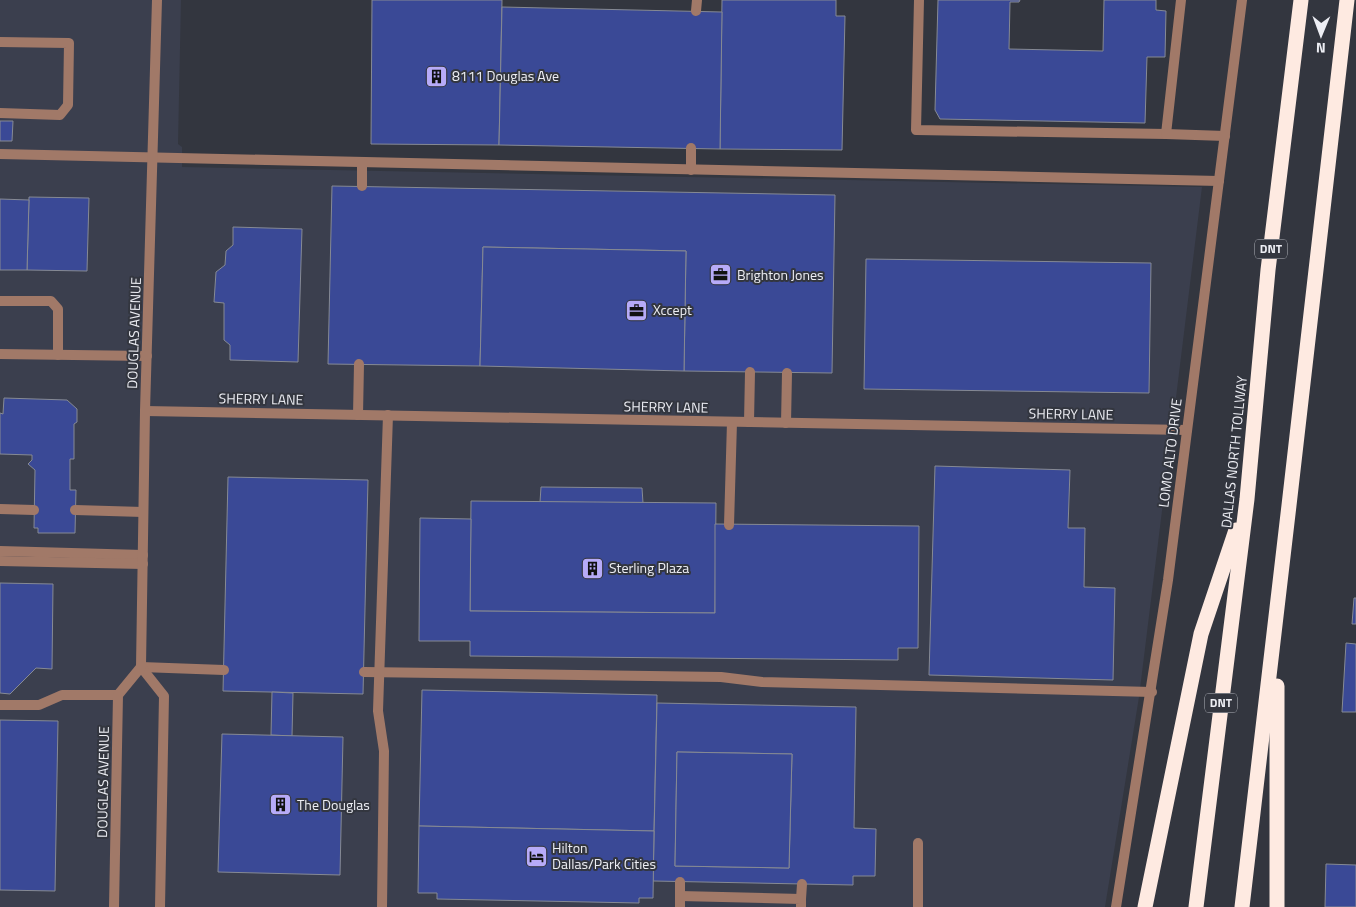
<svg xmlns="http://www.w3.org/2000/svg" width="1356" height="907" font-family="'Titillium Web',sans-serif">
<rect width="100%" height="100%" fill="#33363f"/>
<!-- built -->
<path fill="#3b3f4e" d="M0,0H181L178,144L182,147V167L1202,187L1139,697L1105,907H0Z"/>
<!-- building -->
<g fill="#3a4996" stroke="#868a94" fill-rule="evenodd">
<path d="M372,0H502L499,145L371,144Z"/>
<path d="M722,0H836V16H845L842,150L720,149Z"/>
<path d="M938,0H1020L1019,2H1010L1009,49L1103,51L1104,0H1156V10L1166,11L1165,57H1147L1145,123L940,119L935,110Z"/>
<path d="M502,7L722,12L720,149L499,145Z"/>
<path d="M0,121H13L12,141H0Z"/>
<path d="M332,186L835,195L832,373L684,371L686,251L483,247L480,366L328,364Z"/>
<path d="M29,197L89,198L87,271L27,270Z"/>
<path d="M0,199L29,200L27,270H0Z"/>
<path d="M233,227L302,229L298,362L230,360V345L224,340V303L214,302L216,272L225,265L226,251L233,245Z"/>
<path d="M483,247L686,251L684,371L480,366Z"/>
<path d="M866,259L1151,263L1149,393L864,389Z"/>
<path d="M4,398L67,400L77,409V422L74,424V459H70V490H76L75,533H38V528H34L35,470L28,464L32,460V455L0,454V413L3,414Z"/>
<path d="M935,466L1070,470L1068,528H1085L1084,587L1115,588L1113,680L929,675Z"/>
<path d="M228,477L368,480L363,694L223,691Z"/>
<path d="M541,487L642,488L643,503L540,502Z"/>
<path d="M471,501L716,503L715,613L470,611Z"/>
<path d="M420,518L471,519L470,611L715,613V524L919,526L918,648H898V660L470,656V641H419Z"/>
<path d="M0,583L53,584L52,669L36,668L10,694L0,693Z"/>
<path d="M1354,598H1356V624H1352Z"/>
<path d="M1346,643L1356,644V712H1342Z"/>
<path d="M422,690L657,695L654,831L419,826Z"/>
<path d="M272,692L293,693L292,736L271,735Z"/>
<path d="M657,703L856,707L854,828L876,829L875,876H853V885L653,881ZM677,752L792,754L789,868L675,866Z"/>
<path d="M0,720L58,721L55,891L0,890Z"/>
<path d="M222,734L343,737L340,875L218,872Z"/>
<path d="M677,752L792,754L789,868L675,866Z"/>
<path d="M419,826L654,831L653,898H639V903L437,899V893H418Z"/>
<path d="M1326,864L1356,865V907H1325Z"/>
</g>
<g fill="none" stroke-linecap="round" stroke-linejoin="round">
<!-- service -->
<g stroke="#a17968" stroke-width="10">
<path d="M919,0L916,130L1166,134L1181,0"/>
<path d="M696,11L697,0"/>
<path d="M0,42L69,43L68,105L60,115L0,113"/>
<path d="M1166,134L1225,136"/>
<path d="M0,154L1219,181"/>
<path d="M691,170V148"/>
<path d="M362,186V163"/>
<path d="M0,301H51L58,309V355"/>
<path d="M358,415L359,364"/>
<path d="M749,422L750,372"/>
<path d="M786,423L787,373"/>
<path d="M0,509L34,510"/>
<path d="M75,510L143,512"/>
<path d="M729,525L732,422"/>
<path d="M0,551L143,555"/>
<path d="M0,561L143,564"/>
<path d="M141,667L224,670"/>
<path d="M364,672L721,677L762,682L1152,692"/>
<path d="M0,705H39L62,695H118"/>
<path d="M918,843V907"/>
<path d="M680,896L801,899V907"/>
<path d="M801,899L802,884"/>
<path d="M382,907L384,751L378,711L388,415"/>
<path d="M680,907V882"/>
</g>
<!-- minor -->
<g stroke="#a17968" stroke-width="10">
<path d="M0,354L147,356"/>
<path d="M145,411L1187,430"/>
</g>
<!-- tertiary -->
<g stroke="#a17968" stroke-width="10">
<path d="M141,667L164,696L160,907"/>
<path d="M114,907L118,695L141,667L145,411L157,0"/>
<path d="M1116,907L1168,580L1242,0"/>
</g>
<!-- motorway -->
<g stroke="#feeae1" stroke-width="15">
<path d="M1145,907L1201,634L1236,530"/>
<path d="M1196,907L1247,499L1268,270L1301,0"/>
<path d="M1242,907C1279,605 1311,302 1347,0"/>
<path d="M1277,907V686"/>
</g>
</g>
<!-- icons -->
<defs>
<symbol id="building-square" viewBox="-11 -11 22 22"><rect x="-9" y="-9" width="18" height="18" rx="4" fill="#b7abf8" stroke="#33363f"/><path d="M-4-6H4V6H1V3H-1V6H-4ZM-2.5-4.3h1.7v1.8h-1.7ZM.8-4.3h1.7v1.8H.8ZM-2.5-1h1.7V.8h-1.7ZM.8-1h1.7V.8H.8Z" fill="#111"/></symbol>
<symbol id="office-square" viewBox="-11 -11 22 22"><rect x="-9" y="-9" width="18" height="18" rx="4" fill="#b7abf8" stroke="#33363f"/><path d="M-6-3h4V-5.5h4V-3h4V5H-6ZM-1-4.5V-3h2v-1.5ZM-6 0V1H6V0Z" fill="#111"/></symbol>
<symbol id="hotel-square" viewBox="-11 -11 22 22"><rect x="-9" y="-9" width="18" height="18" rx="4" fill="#b7abf8" stroke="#33363f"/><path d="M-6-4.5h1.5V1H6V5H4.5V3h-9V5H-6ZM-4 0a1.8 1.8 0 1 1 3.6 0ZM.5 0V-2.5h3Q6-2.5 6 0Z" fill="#111"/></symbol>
</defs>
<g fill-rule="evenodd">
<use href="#building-square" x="424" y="64" width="25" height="25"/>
<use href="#office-square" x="708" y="262" width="25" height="25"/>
<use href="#office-square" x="624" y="298" width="25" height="25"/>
<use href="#building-square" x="580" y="556" width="25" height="25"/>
<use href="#building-square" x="268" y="792" width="25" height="25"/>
<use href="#hotel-square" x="524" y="844" width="25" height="25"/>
</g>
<g text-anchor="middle" stroke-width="4" stroke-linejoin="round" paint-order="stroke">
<!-- shield labels -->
<g fill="#33363f" stroke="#b5b7be" stroke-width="1">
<rect x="1255" y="239.5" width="32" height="19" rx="4"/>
<rect x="1205" y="693.5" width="32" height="19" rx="4"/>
</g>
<g font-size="12" font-weight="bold" fill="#edeef4">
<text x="1271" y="253">DNT</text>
<text x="1221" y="707">DNT</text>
</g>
<!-- poi labels -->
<g font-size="14" fill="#edeef4" stroke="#33363f" text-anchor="start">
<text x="452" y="81">8111 Douglas Ave</text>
<text x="737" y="280">Brighton Jones</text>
<text x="653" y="315">Xccept</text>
<text x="609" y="573">Sterling Plaza</text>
<text x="297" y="810">The Douglas</text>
<text x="552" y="853">Hilton<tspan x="552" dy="16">Dallas/Park Cities</tspan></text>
</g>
<!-- street labels -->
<g font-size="14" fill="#edeef4" stroke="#33363f">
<text transform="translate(134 333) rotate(-88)" y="5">DOUGLAS AVENUE</text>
<text transform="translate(261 399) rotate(1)" y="5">SHERRY LANE</text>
<text transform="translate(666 407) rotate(1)" y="5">SHERRY LANE</text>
<text transform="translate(1071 414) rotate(1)" y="5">SHERRY LANE</text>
<text transform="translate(1234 452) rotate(-84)" y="5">DALLAS NORTH TOLLWAY</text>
<text transform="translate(1170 453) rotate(-83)" y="5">LOMO ALTO DRIVE</text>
<text transform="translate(103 782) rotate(-89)" y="5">DOUGLAS AVENUE</text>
</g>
</g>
<!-- north arrow -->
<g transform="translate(1321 35) rotate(181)" stroke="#33363f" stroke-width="4" paint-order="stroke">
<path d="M0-4L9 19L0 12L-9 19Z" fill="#edeef4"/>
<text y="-8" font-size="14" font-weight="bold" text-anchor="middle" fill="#edeef4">N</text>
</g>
</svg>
